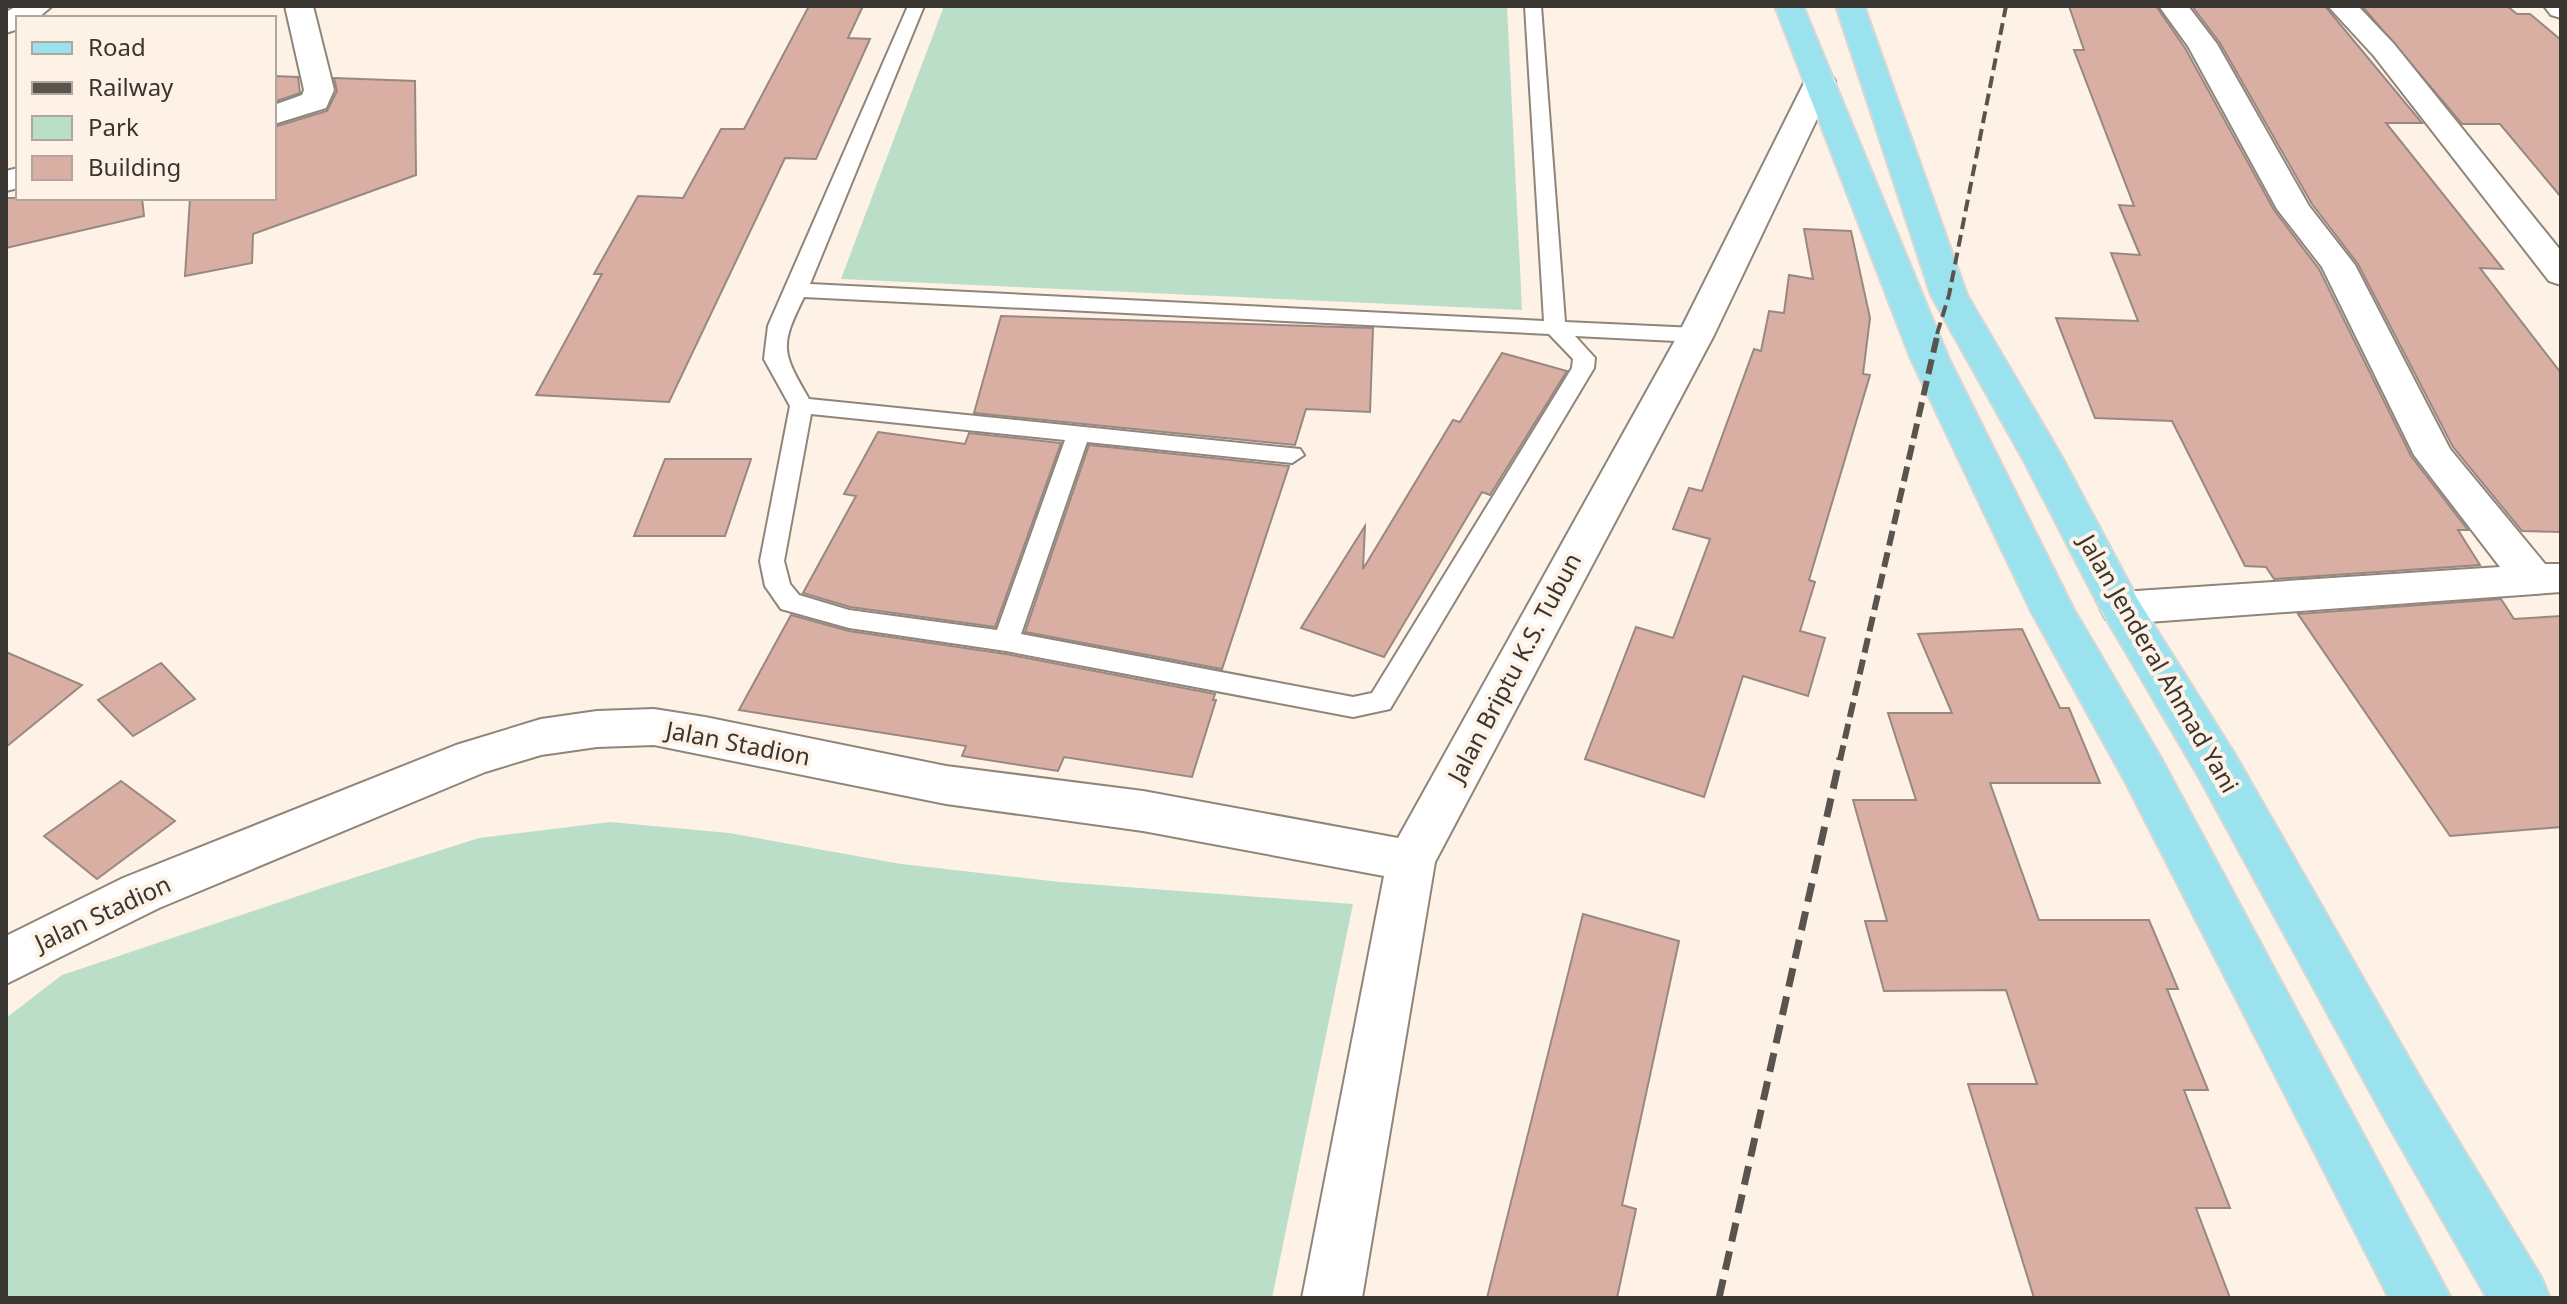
<svg xmlns="http://www.w3.org/2000/svg" width="2567" height="1304" font-family="'Noto Sans',sans-serif">
<rect width="100%" height="100%" fill="#fdf2e5"/>
<!-- green -->
<g fill="#bbdec8">
<path d="M944,6H1507L1522,310L841,279Z"/>
<path d="M610,822L729,833L901,864L1060,882L1353,904L1272,1298H6V1018L62,975L328,886L479,838Z"/>
</g>
<!-- building -->
<g fill="#daafa3" stroke="#988883" stroke-width="2">
<path d="M809,6H863L848,38L870,39L816,159L785,158L669,402L536,395L602,274H594L638,196L683,198L721,129H744Z"/>
<path d="M2069,6H2156L2185,48L2274,210L2319,269L2411,456L2468,530H2458L2480,565L2274,579L2266,567L2245,566L2172,421L2095,418L2056,318L2138,321L2111,253L2140,255L2119,205L2134,206L2074,50H2084Z"/>
<path d="M2192,6H2325L2422,123H2386L2503,269L2480,268L2561,373V532L2522,531L2453,447L2358,264L2312,204L2220,43Z"/>
<path d="M2362,6H2507L2517,14H2530L2561,40V197L2500,124H2462Z"/>
<path d="M274,76L298,77L300,93L274,102Z"/>
<path d="M334,78L415,81L416,175L253,234L252,263L185,276L190,198H274V127L327,111L337,91Z"/>
<path d="M6,198H142L144,216L6,248Z"/>
<path d="M1804,229L1851,231L1870,318L1863,374L1870,375L1809,580L1815,582L1800,631L1825,638L1808,696L1743,676L1704,797L1585,759L1636,627L1673,638L1710,539L1673,529L1689,488L1702,491L1754,349L1761,351L1769,311L1784,313L1789,275L1813,279Z"/>
<path d="M1001,316L1373,328L1370,412L1306,409L1295,445L974,413Z"/>
<path d="M1502,353L1567,371L1490,495L1482,492L1384,657L1301,628L1365,526L1363,569L1453,420L1460,422Z"/>
<path d="M878,432L965,444L969,433L1061,443L995,627L850,607L803,593L856,496L844,494Z"/>
<path d="M1089,445L1289,466L1222,669L1025,632Z"/>
<path d="M665,459H751L725,536H634Z"/>
<path d="M2501,599L2514,619L2561,616V827L2450,836L2298,614Z"/>
<path d="M791,615L849,631L1006,654L1215,694L1213,700H1216L1192,777L1064,757L1058,771L962,756L966,746L739,710Z"/>
<path d="M2022,629L2060,708H2069L2100,783H1990L2039,920H2149L2178,989H2167L2208,1090H2184L2230,1208H2196L2230,1298H2034L1968,1084H2037L2006,990L1884,991L1865,921H1887L1853,800H1916L1888,713H1952L1918,634Z"/>
<path d="M6,652L82,685L6,747Z"/>
<path d="M161,663L195,699L133,736L98,700Z"/>
<path d="M121,781L175,821L97,879L44,836Z"/>
<path d="M1583,914L1679,941L1622,1205L1636,1209L1617,1298H1487Z"/>
</g>
<g fill="none" stroke-linecap="round" stroke-linejoin="round">
<defs>
<path id="service" d="M908,6H924L810,284L1544,321L1525,6H1541L1565,322L1696,328L1707,335L1696,342L1575,336L1595,358L1594,368L1390,709L1353,717L1006,651L849,628L781,609L765,586L760,561L790,406L764,359L768,326ZM804,297L1549,334L1573,359L1572,368L1372,693L1353,697L1021,634L1087,442L1292,463L1304,455L1300,449L809,399C782,352 779,347 804,297ZM811,414L1065,440L997,630L849,610L799,595L790,584L784,561Z"/>
<g id="minor">
<path d="M17,6H52L38,18H18V29L6,33V12Z"/>
<path d="M285,6H313L334,90L326,108L274,124V105L302,95L304,90Z"/>
<path d="M2159,6H2188L2217,44L2309,206L2355,265L2450,449L2545,564H2561V592L2121,624L2106,619L2100,608L2106,597L2121,592L2500,567L2414,455L2322,267L2277,209L2188,46Z"/>
<path d="M2328,6H2358L2394,44L2561,251V285L2549,281L2374,56Z"/>
<path d="M2544,6H2561V18L2551,15Z"/>
<path d="M1820,72L1831,75L1835,81L1714,335L1435,862L1362,1298H1302L1384,876L1143,831L946,804L654,745L597,747L541,755L485,772L159,908L6,984V936L123,878L456,745L541,719L597,711L654,709L705,717L946,766L1143,791L1398,838L1678,335L1805,81L1809,75Z"/>
<path d="M18,168V188L6,191V171Z"/>
</g>
<g id="primary">
<path d="M1775,6H1803L1949,359L2073,608L2161,758L2451,1298H2389L2126,783L2031,611L1911,359Z"/>
<path d="M1836,6H1864L1967,295L2063,459L2138,600L2234,753L2423,1083L2541,1277L2550,1298H2487L2385,1119L2200,779L2100,608L2023,459L1931,295Z"/>
</g>
</defs>
<!-- service casing -->
<use href="#service" stroke="#8f857a" stroke-width="4"/>
<!-- minor casing -->
<use href="#minor" stroke="#8f857a" stroke-width="4"/>
<!-- primary casing -->
<use href="#primary" stroke="#d7d7d6" stroke-width="4"/>
<!-- service -->
<use href="#service" fill="#fff" fill-rule="evenodd"/>
<!-- minor -->
<use href="#minor" fill="#fff" fill-rule="evenodd"/>
<!-- primary -->
<use href="#primary" fill="#9be2ef" fill-rule="evenodd"/>
<!-- rail-far2 -->
<path stroke="#5a544e" stroke-width="4" stroke-dasharray="12 6" stroke-linecap="butt" d="M1937,334L1949,295L2006,6"/>
<!-- rail-far1 -->
<path stroke="#5a544e" stroke-width="6" stroke-dasharray="15 7" stroke-linecap="butt" d="M1840,760L1938,332"/>
<!-- rail -->
<path stroke="#5a544e" stroke-width="7" stroke-dasharray="19 10" stroke-linecap="butt" d="M1719,1298L1840,758"/>
</g>
<g text-anchor="middle" stroke-width="8" stroke-linejoin="round" paint-order="stroke">
<!-- street labels -->
<g font-size="24" fill="#393530" stroke="#fdf2e5">
<text transform="translate(2158 664) rotate(60)" y="8">Jalan Jenderal Ahmad Yani</text>
<text transform="translate(1515 668) rotate(-62)" y="8">Jalan Briptu K.S. Tubun</text>
<text transform="translate(738 744) rotate(11)" y="8">Jalan Stadion</text>
<text transform="translate(103 914) rotate(-25)" y="8">Jalan Stadion</text>
</g>
</g>
<!-- border -->
<rect width="2567" height="1304" fill="none" stroke="#393530" stroke-width="16"/>
<!-- legend -->
<rect x="16" y="16" width="260" height="184" fill="#fdf2e5" stroke="#afa69d" stroke-width="2"/>
<rect x="32" y="42" width="40" height="12" fill="#9be2ef" stroke="#afa69d" stroke-width="2"/>
<text x="88" y="56" font-size="24" fill="#393530">Road</text>
<rect x="32" y="82" width="40" height="12" fill="#5a544e" stroke="#afa69d" stroke-width="2"/>
<text x="88" y="96" font-size="24" fill="#393530">Railway</text>
<rect x="32" y="116" width="40" height="24" fill="#bbdec8" stroke="#afa69d" stroke-width="2"/>
<text x="88" y="136" font-size="24" fill="#393530">Park</text>
<rect x="32" y="156" width="40" height="24" fill="#daafa3" stroke="#afa69d" stroke-width="2"/>
<text x="88" y="176" font-size="24" fill="#393530">Building</text>
</svg>
